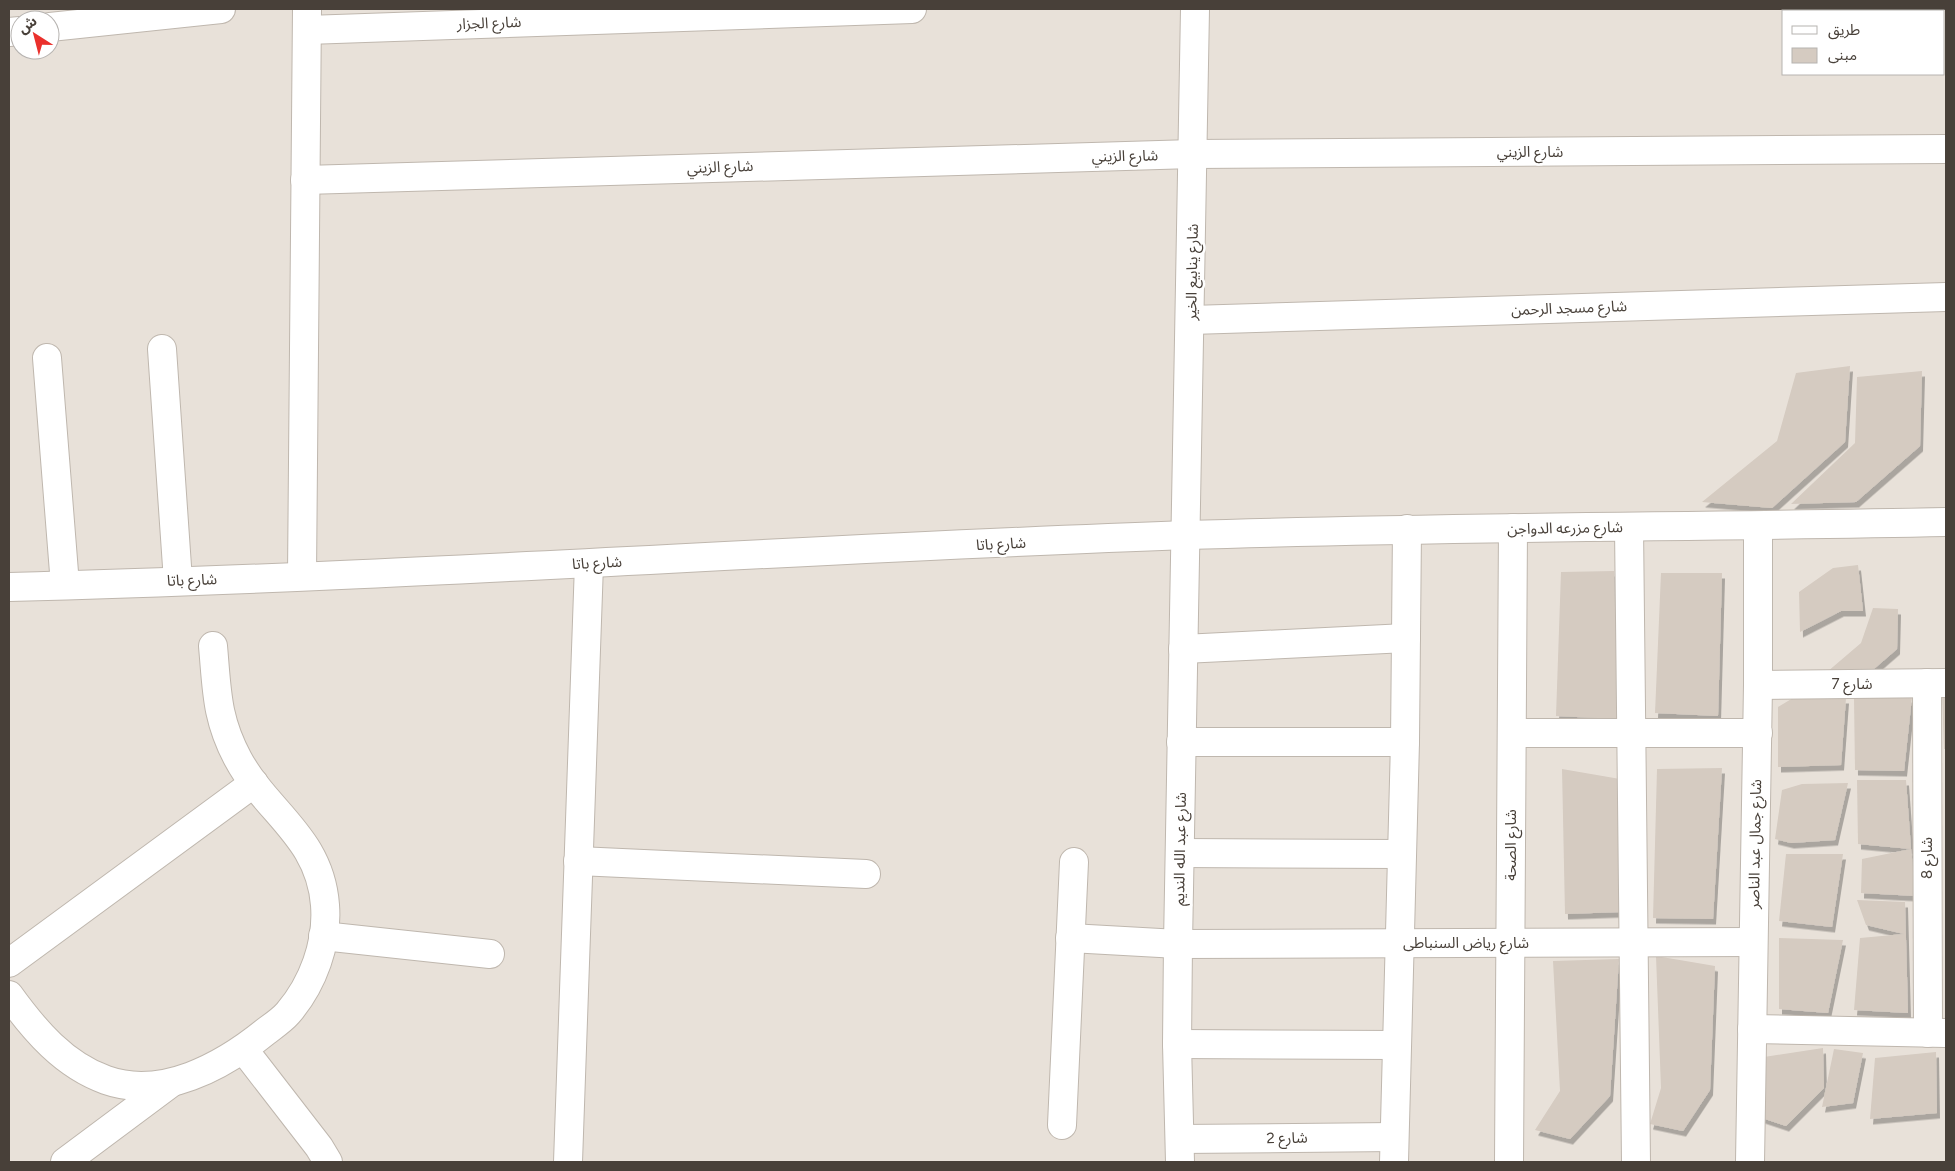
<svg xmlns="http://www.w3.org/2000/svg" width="1955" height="1171" font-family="Figtree,'Noto Sans Arabic',sans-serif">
<defs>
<filter id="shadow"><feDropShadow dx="3" dy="5.5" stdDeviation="0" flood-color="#0004"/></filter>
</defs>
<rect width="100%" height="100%" fill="#f4f0eb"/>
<!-- residential -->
<path fill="#e8e1d9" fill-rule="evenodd" d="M9,9H1946V1162H9ZM1784,11H1944V74H1784ZM20,20H50V50H20Z"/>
<!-- building -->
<g fill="#d5cbc1" filter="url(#shadow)">
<path d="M1850,366L1845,442L1772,508L1702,502L1777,441L1796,373Z"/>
<path d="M1922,371L1920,446L1856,502L1791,504L1855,443L1857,377Z"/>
<path d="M1858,565L1863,611H1841L1800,632L1799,592L1833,568Z"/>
<path d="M1614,571L1618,719L1556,716L1561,572Z"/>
<path d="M1661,573H1722L1718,716L1655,713Z"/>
<path d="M1873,608L1898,609L1897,649L1867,675L1827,672L1861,643Z"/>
<path d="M1942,695H1946V749H1944Z"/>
<path d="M1912,697L1904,771L1855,770L1854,698Z"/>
<path d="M1793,698H1846L1841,765L1778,767V707Z"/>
<path d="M1722,768L1713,919L1653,918L1657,769Z"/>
<path d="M1562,769L1620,779L1621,912L1565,914Z"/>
<path d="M1857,780H1906L1911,849L1858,844Z"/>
<path d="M1848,783L1835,840L1791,843L1775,839L1782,790L1802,784Z"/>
<path d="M1911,849L1916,896L1861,893L1862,859Z"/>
<path d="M1786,854H1843L1832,927L1779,921Z"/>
<path d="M1857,900L1905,902L1908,1013L1854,1010L1860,938L1904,934L1866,925Z"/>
<path d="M1779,938L1843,940L1828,1013L1779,1009Z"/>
<path d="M1656,956L1715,966L1710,1090L1683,1131L1650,1124L1661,1088Z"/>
<path d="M1619,959L1610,1096L1570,1139L1535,1130L1560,1091L1553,961Z"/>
<path d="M1823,1048L1824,1088L1786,1126L1762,1118L1764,1057Z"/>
<path d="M1834,1049L1863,1053L1853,1103L1822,1107Z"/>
<path d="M1936,1052L1937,1113L1870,1119L1875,1058Z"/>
</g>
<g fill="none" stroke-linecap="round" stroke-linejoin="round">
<defs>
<g id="minor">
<path d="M50,27L221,9"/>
<path d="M307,30L912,9"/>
<path d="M9,32L20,31"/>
<path d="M305,180L1193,154L1946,149"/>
<path d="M1191,320L1946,297"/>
<path d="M162,349L178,581"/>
<path d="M47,358L65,585"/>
<path d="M1629,527L1636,1162"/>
<path d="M302,576L307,9"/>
<path d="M9,587C402,577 794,549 1186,535C1440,527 1693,527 1946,522"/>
<path d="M1183,649L1406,638"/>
<path d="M1927,683L1928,1033"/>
<path d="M1758,685L1946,683"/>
<path d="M1512,733H1758"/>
<path d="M1181,742H1405"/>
<path d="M1181,853L1401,854"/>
<path d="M578,861L866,874"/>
<path d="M323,936L490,954"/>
<path d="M1070,938L1178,944L1753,942"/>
<path d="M9,963L254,783"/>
<path d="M9,995C35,1031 64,1065 106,1080C162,1100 223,1066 265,1032C273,1026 282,1020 288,1013C313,984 328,943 325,905C320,837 267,813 238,759C216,718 217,690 213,646"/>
<path d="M1752,1029L1945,1033"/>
<path d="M1177,1044L1396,1045"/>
<path d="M244,1050L319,1147L328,1162"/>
<path d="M1062,1125L1074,862"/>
<path d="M1180,1139L1394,1137"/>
<path d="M65,1162L171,1083"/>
<path d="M568,1162L589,564"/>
<path d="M1180,1162L1177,1044L1178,944L1195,9"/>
<path d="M1394,1162L1405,742L1407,529"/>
<path d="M1509,1162L1513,528"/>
<path d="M1750,1162L1758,685V526"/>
</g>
</defs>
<!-- minor casing -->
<use href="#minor" stroke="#bfb7ae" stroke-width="30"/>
<!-- minor -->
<use href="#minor" stroke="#fff" stroke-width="28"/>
</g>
<g text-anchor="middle" stroke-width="5" stroke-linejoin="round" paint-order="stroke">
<!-- street labels -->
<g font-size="15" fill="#484039" stroke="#fff">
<text transform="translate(489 23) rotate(-2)" y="5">شارع الجزار</text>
<text x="1530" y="157">شارع الزيني</text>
<text transform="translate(1125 156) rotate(-1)" y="5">شارع الزيني</text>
<text transform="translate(720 167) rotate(-2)" y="5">شارع الزيني</text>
<text transform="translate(1192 272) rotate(-89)" y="5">شارع ينابيع الخير</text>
<text transform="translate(1569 308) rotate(-2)" y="5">شارع مسجد الرحمن</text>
<text transform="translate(1565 528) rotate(-1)" y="5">شارع مزرعه الدواجن</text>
<text transform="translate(1001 544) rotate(-3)" y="5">شارع باتا</text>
<text transform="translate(597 563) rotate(-3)" y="5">شارع باتا</text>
<text transform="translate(192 580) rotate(-2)" y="5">شارع باتا</text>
<text x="1852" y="689">شارع 7</text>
<text transform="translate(1755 844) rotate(-89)" y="5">شارع جمال عبد الناصر</text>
<text transform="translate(1511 845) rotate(-90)" y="5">شارع الصحة</text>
<text transform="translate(1180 849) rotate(-89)" y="5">شارع عبد الله النديم</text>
<text transform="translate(1927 858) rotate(-90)" y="5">شارع 8</text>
<text x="1466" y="948">شارع رياض السنباطى</text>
<text transform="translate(1287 1138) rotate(-1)" y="5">شارع 2</text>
</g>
</g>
<!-- border -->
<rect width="1955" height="1171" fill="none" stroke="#484039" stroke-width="20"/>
<!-- legend -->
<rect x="1782" y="10" width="162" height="65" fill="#ffffff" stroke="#b6b3b0"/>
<rect x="1792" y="26" width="25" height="8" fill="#ffffff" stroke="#b6b3b0"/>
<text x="1828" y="35" font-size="15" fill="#484039">طريق</text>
<rect x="1792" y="48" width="25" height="15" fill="#d5cbc1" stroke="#b6b3b0"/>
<text x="1828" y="60" font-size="15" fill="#484039">مبنى</text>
<!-- north arrow -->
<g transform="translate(35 35) rotate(324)"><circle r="24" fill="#ffffff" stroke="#b6b3b0"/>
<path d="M0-4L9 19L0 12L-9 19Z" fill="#ea302c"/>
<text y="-8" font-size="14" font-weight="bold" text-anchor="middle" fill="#484039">ش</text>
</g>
</svg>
